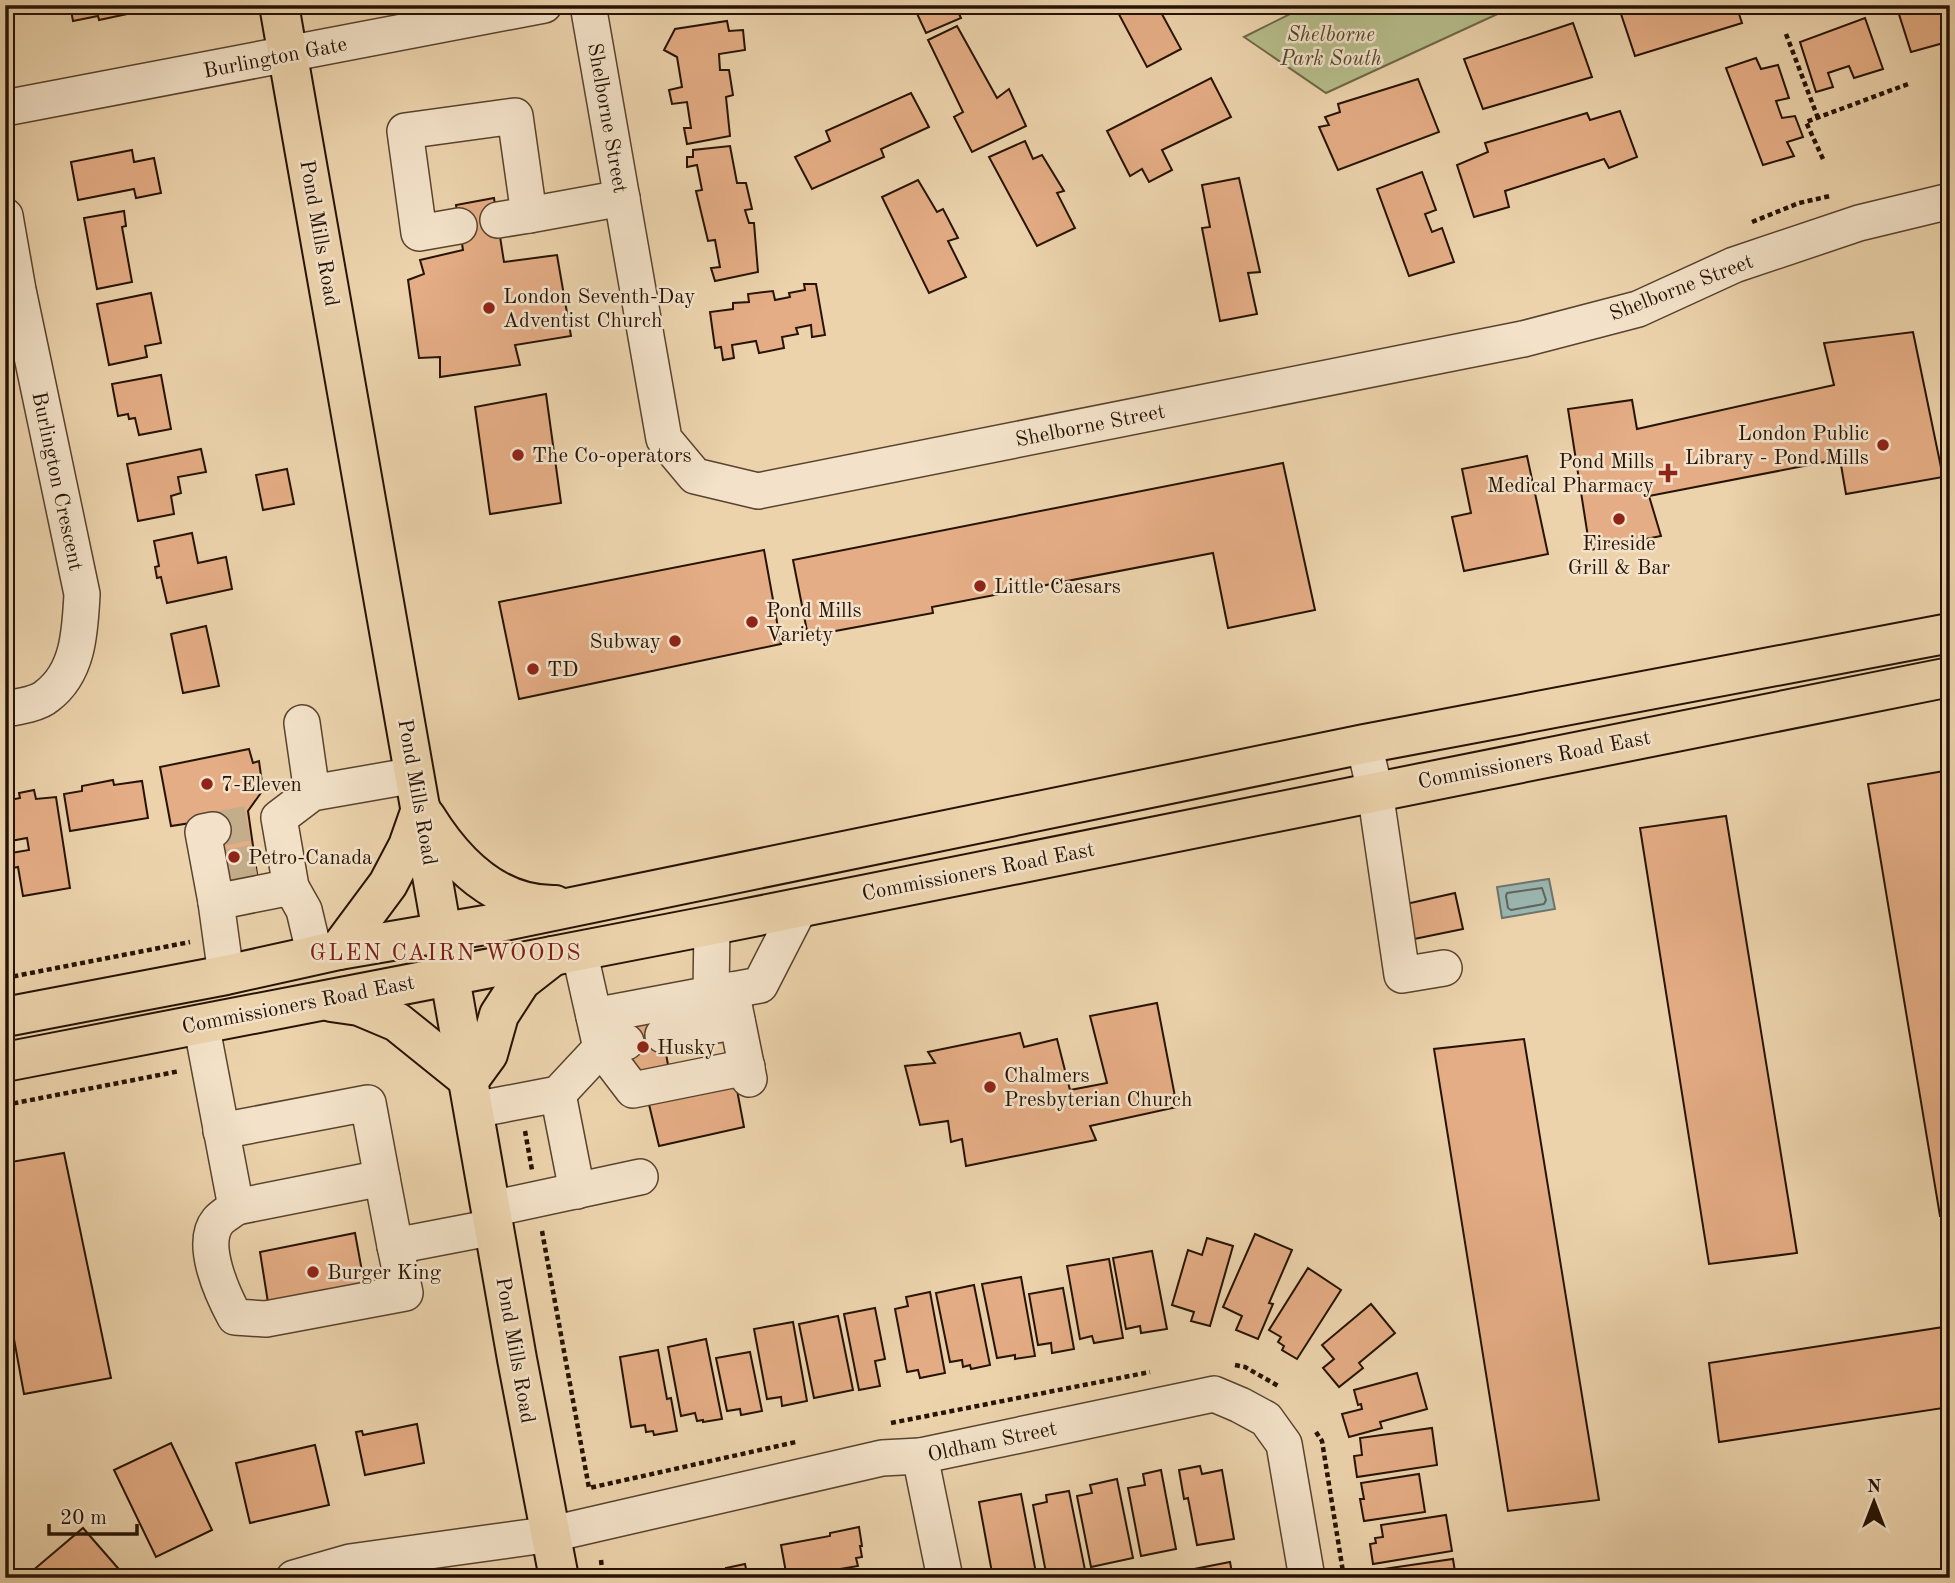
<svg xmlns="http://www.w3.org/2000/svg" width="1955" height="1583" font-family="'Old Standard TT',serif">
<rect width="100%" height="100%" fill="#ecd3ac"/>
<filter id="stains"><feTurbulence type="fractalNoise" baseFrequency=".00286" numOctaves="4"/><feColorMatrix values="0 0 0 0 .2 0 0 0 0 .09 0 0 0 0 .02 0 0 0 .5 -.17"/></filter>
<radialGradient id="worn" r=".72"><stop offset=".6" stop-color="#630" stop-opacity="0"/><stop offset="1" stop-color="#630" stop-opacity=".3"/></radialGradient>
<!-- green -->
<path fill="#b6bd8b" stroke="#6e6848" stroke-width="2" d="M1308,5H1517L1326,93L1244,37Z"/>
<!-- water -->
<path fill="#9ab6b1" stroke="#6c756c" stroke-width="2" d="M1549,879L1555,909L1502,918L1497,887Z"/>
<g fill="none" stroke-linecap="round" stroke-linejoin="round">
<!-- shore -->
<path stroke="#60645a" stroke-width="2" d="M1542,888L1546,900L1544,904L1511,910L1508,908L1506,896L1507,893Z"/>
</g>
<!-- building -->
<g fill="#e5ad85" stroke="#261304" stroke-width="2">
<path d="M70,5H130L132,13L99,20L98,16L73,21Z"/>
<path d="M844,5H864L848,12Z"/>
<path d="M913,5H955L961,18L926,33Z"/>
<path d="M1114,5H1157L1181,49L1147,67Z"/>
<path d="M1618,5H1736L1742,23L1635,56Z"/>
<path d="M1904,5H1950V25L1941,28L1947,42L1911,52L1897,8Z"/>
<path d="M1865,18L1883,69L1854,78L1849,66L1828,73L1833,87L1816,92L1800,42Z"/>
<path d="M727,21L729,31L743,30L745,50L719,54L720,70H729L733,95L726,97L730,136L687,144L684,128H691L687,102L672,104L669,90L682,87L677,57L664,50L675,29Z"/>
<path d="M1573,23L1592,77L1483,109L1464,59Z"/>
<path d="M957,26L997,98L1009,89L1026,126L972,152L954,117L963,112L928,40Z"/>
<path d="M1756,58L1761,69L1778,65L1789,98L1776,101L1782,118L1795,116L1803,137L1787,142L1794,156L1763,165L1726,68Z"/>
<path d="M1211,78L1231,117L1162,150L1172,170L1149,182L1142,169L1130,176L1107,131Z"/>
<path d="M1418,79L1439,132L1338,170L1319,127L1329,125L1325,117L1340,112L1338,104Z"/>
<path d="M911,93L929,127L881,149L884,157L812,189L795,157L830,141L826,131Z"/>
<path d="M1620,111L1637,157L1609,168L1604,159L1505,191L1509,207L1474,217L1457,165L1488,152L1485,143L1587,113L1590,120Z"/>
<path d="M1025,141L1033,159L1042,155L1064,191L1057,193L1075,228L1037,246L989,157Z"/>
<path d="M730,146L737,183H746L752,209L745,210L749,223H754L758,272L715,281L711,268L720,267L715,240L708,241L696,191L702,190L697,165L687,167V157H693V150Z"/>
<path d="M132,150L134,162L154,158L161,193L136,198L134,189L78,200L71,162Z"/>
<path d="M1422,172L1436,210L1425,214L1432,232L1442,228L1454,262L1409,276L1377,189Z"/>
<path d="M1239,178L1260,272L1248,273L1257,314L1220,321L1202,228L1210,227L1202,185Z"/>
<path d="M918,180L937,212L943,209L958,238L948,241L966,277L929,293L882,197Z"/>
<path d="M494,198L504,262L557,255L571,336L515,345L520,365L440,377V357L419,358L408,280L424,274L420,260L463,250L456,205Z"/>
<path d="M124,211L126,226L122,227L132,282L97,289L84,218Z"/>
<path d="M804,284H816L825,335L812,337L811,325L796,328L798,334L782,337L784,348L759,353L756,341L732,345L734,358L723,360L721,347L715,348L710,312L733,309V303L749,302L748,294L773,291L775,300L790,297L789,293L805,290Z"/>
<path d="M151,293L161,343L145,346L147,357L109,365L97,304Z"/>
<path d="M1913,332L1943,477L1846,494L1840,459L1649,496L1661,536L1590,550L1568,409L1632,400L1637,429L1834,385L1824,343Z"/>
<path d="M161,375L171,429L139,435L135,418L129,419L128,414L118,416L112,384Z"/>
<path d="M546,394L561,503L490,514L475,407Z"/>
<path d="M201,449L206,472L178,477L181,493L171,496L174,514L138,521L127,464Z"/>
<path d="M1527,456L1548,554L1464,571L1452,517L1471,513L1462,469Z"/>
<path d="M1283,463L1315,610L1228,628L1213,553L932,607L933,613L808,636L793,560Z"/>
<path d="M287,469L294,504L263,510L256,475Z"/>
<path d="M192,533L198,563L226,557L232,589L167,603L161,577L157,578L155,567L159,566L154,541Z"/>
<path d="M764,550L781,644L519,699L499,602Z"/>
<path d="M206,626L219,686L183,693L171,634Z"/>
<path d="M249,749L253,763L259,761L263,790L248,811L258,881L225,889L210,820L171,826L160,767Z"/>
<path d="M1950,770V1215L1940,1216L1868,784Z"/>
<path d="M113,780L114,785L142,781L148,818L70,831L64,794L82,791V786Z"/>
<path d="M34,790L36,799L56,797L70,888L23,896L18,867L13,868L11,853L29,850L27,838L5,842V801L20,798L19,793Z"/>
<path d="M1726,816L1797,1253L1709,1264L1640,828Z"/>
<path d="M1455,893L1463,929L1414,939L1406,904Z"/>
<path d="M1157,1003L1177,1107L1090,1126L1096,1140L966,1166L962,1139L951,1142L948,1121L920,1125L905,1066L935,1063L928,1052L1020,1033L1024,1047L1057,1039L1070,1090L1107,1083L1090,1016Z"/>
<path d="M658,1009L670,1076L634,1082L620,1014Z"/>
<path d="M1524,1039L1599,1500L1508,1511L1434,1049Z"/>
<path d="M734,1074L744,1127L659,1146L646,1092Z"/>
<path d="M64,1153L111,1378L24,1394L5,1290V1163Z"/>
<path d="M355,1233L366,1293L269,1309L260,1252Z"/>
<path d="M1255,1234L1292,1250L1269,1303L1273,1304L1258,1339L1236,1330L1242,1316L1223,1307Z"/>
<path d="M1207,1238L1233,1246L1210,1326L1191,1321L1194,1312L1172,1305L1188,1250L1202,1255Z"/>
<path d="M1152,1251L1167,1329L1141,1333L1140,1326L1126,1329L1113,1258Z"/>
<path d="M1109,1259L1123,1338L1094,1343L1092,1336L1080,1339L1067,1266Z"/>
<path d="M1308,1268L1341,1290L1297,1359L1282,1350L1284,1346L1278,1342L1281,1337L1269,1330Z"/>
<path d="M1021,1277L1035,1356L1015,1359V1355L997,1358L982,1284Z"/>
<path d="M974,1285L990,1365L971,1369L970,1365L963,1367L962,1360L950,1362L936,1293Z"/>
<path d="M1063,1288L1074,1349L1052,1353L1051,1343L1038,1345L1029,1294Z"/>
<path d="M930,1292L945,1373L920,1378L918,1370L907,1372L895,1309L908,1306L906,1297Z"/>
<path d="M1371,1304L1395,1333L1359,1363L1363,1368L1339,1387L1323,1368L1334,1359L1322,1345Z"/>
<path d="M875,1308L885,1359L875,1361L880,1386L859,1390L844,1314Z"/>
<path d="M838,1316L853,1390L814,1398L799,1324Z"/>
<path d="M793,1322L807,1401L782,1406L781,1397L767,1399L754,1329Z"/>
<path d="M1950,1326V1407L1719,1442L1709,1363Z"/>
<path d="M706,1339L722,1419L703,1422V1420L697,1421L695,1413L681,1416L668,1347Z"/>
<path d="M658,1350L667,1399L671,1398L677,1431L654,1435L653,1431L646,1432L645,1425L631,1427L620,1357Z"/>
<path d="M750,1352L762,1411L741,1415L740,1409L727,1411L716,1358Z"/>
<path d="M1417,1373L1427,1409L1380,1422L1382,1428L1349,1437L1342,1414L1362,1409L1361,1404L1358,1405L1354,1390Z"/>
<path d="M417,1424L424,1463L365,1475L356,1432L362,1431L363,1435Z"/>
<path d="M1432,1428L1437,1465L1357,1477L1354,1456L1362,1455L1360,1438Z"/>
<path d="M171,1443L212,1530L156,1557L114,1470Z"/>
<path d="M315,1445L329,1505L250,1523L236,1463Z"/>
<path d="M1200,1466L1202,1474L1222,1470L1234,1539L1197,1545L1188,1498L1184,1499L1179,1470Z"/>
<path d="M1161,1470L1176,1549L1141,1556L1128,1488L1145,1485L1143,1474Z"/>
<path d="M1419,1474L1425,1512L1364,1521L1360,1499H1364L1361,1483Z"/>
<path d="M1117,1479L1133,1558L1091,1567L1077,1496L1092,1493L1090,1485Z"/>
<path d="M1069,1491L1085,1570L1061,1574L1062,1578H1047L1033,1505L1047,1502L1046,1495Z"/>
<path d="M1021,1494L1036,1573L1013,1578H993L979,1502Z"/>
<path d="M1446,1515L1452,1551L1373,1564L1370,1544L1376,1543L1375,1538L1383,1537L1381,1525Z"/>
<path d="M859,1527L862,1546H860L862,1557L856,1558L858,1566L787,1578L781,1545L830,1536V1533Z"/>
<path d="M83,1528L124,1575L121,1578H24Z"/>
<path d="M1453,1559L1456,1578H1384L1383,1569Z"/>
<path d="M1230,1562L1233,1578H1153V1577Z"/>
<path d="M745,1564L748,1578H728L726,1568Z"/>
<path d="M851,1572L852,1578H824Z"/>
</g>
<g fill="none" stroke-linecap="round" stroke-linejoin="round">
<!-- minor-tunnel -->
<g stroke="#c4ad8a" stroke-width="35" stroke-dasharray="35 18" stroke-linecap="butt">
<path d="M213,830L249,823"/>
<path d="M221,868L255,862"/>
</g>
<defs>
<g id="minor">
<path d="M588,5L664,439L695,476L758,491L1523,339L1638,309L1734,265L1859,223L1950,201"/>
<path d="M5,108L544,5"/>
<path d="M5,216L18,290L82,594C80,630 79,672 47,696C38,704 17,707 5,709"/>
<path d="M498,220L529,215"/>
<path d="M459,226L419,233L405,131L515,116L529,215L622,198"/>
<path d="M302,723L312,793"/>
<path d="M1364,744L1375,791L1402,975L1444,968"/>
<path d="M213,830L203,832L216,902"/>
<path d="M315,956L304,910L291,887L279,818L312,793L415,775"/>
<path d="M226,975L216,902L291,887"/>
<path d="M731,990L749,1079"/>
<path d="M711,994L760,985L800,907"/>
<path d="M594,1016L711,994L712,925"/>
<path d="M201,1023L236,1207L382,1178L395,1246L494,1227"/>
<path d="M663,1035L737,1021"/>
<path d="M626,1042L601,1048L633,1090L747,1067"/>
<path d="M558,1094L577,1191"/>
<path d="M474,1110L558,1094L601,1048L579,950"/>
<path d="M221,1131L368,1103L382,1178"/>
<path d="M236,1207C230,1212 222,1216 218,1221C199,1244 223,1295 235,1317L266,1319L405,1293L395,1246"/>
<path d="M491,1209L640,1177"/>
<path d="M920,1456L945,1578"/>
<path d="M294,1578L350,1562L552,1534L882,1458L920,1456L1214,1394L1240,1405L1266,1419L1284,1444L1307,1578"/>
</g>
<g id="major">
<path d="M279,5L517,1359L559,1578"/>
<path d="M426,817C454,862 496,906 555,905"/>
<path d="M339,950L388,884L408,846L421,809"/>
<path d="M331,1002L359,1006L397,1022L469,1080"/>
<path d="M5,1017L226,975L339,950L485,925L1364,744L1950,633"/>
<path d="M5,1062L723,923L1950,677"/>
<path d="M469,1080L488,1054L499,1015L521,981L553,956"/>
</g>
</defs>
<!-- minor casing -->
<use href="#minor" stroke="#58432e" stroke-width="38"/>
<!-- major casing -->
<use href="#major" stroke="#261304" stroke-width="42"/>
<!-- path -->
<g stroke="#261304" stroke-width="4.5" stroke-dasharray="5 3.5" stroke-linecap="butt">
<path d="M1786,34L1818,118"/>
<path d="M1823,159L1806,122L1908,84"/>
<path d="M1752,222L1799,203L1830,196"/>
<path d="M5,978L190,942"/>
<path d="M5,1105L180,1071"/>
<path d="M525,1131L532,1170"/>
<path d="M542,1231L589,1488L796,1442"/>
<path d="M1235,1365L1245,1367L1280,1387"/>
<path d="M891,1423L1150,1372"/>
<path d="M1316,1432L1322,1441L1344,1578"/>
<path d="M601,1560L603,1578"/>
</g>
<!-- minor -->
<use href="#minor" stroke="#f3e2c9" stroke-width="35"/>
<!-- major -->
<use href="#major" stroke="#ecd3ac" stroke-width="38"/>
</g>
<!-- markers -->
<g fill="#8f2418" stroke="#f3e2c9" stroke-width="2.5">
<circle cx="489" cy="308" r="7"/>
<circle cx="1883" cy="445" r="7"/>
<circle cx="518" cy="455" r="7"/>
<path d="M1664.5 462.5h7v7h7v7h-7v7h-7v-7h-7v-7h7z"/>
<circle cx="1619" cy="519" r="7"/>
<circle cx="980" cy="586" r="7"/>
<circle cx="752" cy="622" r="7"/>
<circle cx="675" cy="641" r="7"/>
<circle cx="533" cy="669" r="7"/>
<circle cx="207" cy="784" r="7"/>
<circle cx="234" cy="857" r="7"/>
<circle cx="643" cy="1047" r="7"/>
<circle cx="990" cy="1087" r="7"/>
<circle cx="313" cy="1272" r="7"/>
</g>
<g text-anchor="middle" stroke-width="5" stroke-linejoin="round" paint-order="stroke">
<!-- park labels -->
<g font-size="21" font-style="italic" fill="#51462c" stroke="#f3e2c9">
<text x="1331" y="41">Shelborne<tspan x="1331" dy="24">Park South</tspan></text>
</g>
<!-- street labels -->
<g font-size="21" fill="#261304" stroke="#f3e2c9">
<text transform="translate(275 57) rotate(-11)" y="7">Burlington Gate</text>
<text transform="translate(608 118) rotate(80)" y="7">Shelborne Street</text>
<text transform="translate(320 233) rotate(80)" y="7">Pond Mills Road</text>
<text transform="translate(1681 287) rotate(-21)" y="7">Shelborne Street</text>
<text transform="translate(1090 425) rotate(-11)" y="7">Shelborne Street</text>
<text transform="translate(58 481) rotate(78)" y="7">Burlington Crescent</text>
<text transform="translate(1534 759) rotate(-11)" y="7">Commissioners Road East</text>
<text transform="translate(418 792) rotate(80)" y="7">Pond Mills Road</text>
<text transform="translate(978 871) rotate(-11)" y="7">Commissioners Road East</text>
<text transform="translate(298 1004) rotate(-11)" y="7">Commissioners Road East</text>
<text transform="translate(516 1350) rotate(80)" y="7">Pond Mills Road</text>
<text transform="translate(992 1441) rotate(-12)" y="7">Oldham Street</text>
</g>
<!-- poi labels -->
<g font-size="21" fill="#261304" stroke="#f3e2c9" text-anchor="start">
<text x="503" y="303">London Seventh-Day<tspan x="503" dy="24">Adventist Church</tspan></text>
<text x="1869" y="440" text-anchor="end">London Public<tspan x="1869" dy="24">Library - Pond Mills</tspan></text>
<text x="532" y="462">The Co-operators</text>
<text x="1654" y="468" text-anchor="end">Pond Mills<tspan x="1654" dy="24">Medical Pharmacy</tspan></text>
<text x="1619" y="550" text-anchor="middle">Fireside<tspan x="1619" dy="24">Grill &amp; Bar</tspan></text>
<text x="994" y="593">Little Caesars</text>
<text x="766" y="617">Pond Mills<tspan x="766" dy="24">Variety</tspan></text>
<text x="661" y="648" text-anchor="end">Subway</text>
<text x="547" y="676">TD</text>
<text x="221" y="791">7-Eleven</text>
<text x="248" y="864">Petro-Canada</text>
<text x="657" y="1054">Husky</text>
<text x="1004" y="1082">Chalmers<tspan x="1004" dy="24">Presbyterian Church</tspan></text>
<text x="327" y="1279">Burger King</text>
</g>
<!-- neighbourhood labels -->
<g font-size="23" letter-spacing="2" fill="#7a1f14" stroke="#f3e2c9">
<text x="446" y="960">GLEN CAIRN WOODS</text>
</g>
</g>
<!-- margin -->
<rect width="1955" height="1583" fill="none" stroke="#ecd3ac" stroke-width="28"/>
<rect x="7" y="7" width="1941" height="1569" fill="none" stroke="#261304" stroke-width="3.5"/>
<rect x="14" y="14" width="1927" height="1555" fill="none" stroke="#261304" stroke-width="2"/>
<!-- north arrow -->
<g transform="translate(1874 1502)" stroke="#f3e2c9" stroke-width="5" paint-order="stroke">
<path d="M0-5L12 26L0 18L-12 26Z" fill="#261304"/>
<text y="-10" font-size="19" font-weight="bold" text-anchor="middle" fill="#261304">N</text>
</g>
<!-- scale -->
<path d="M49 1524v10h88v-10" fill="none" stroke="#261304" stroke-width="3.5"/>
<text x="60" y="1524" font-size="21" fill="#261304" stroke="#f3e2c9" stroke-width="5" paint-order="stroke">20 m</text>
<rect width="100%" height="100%" filter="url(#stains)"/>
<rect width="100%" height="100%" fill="url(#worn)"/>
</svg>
